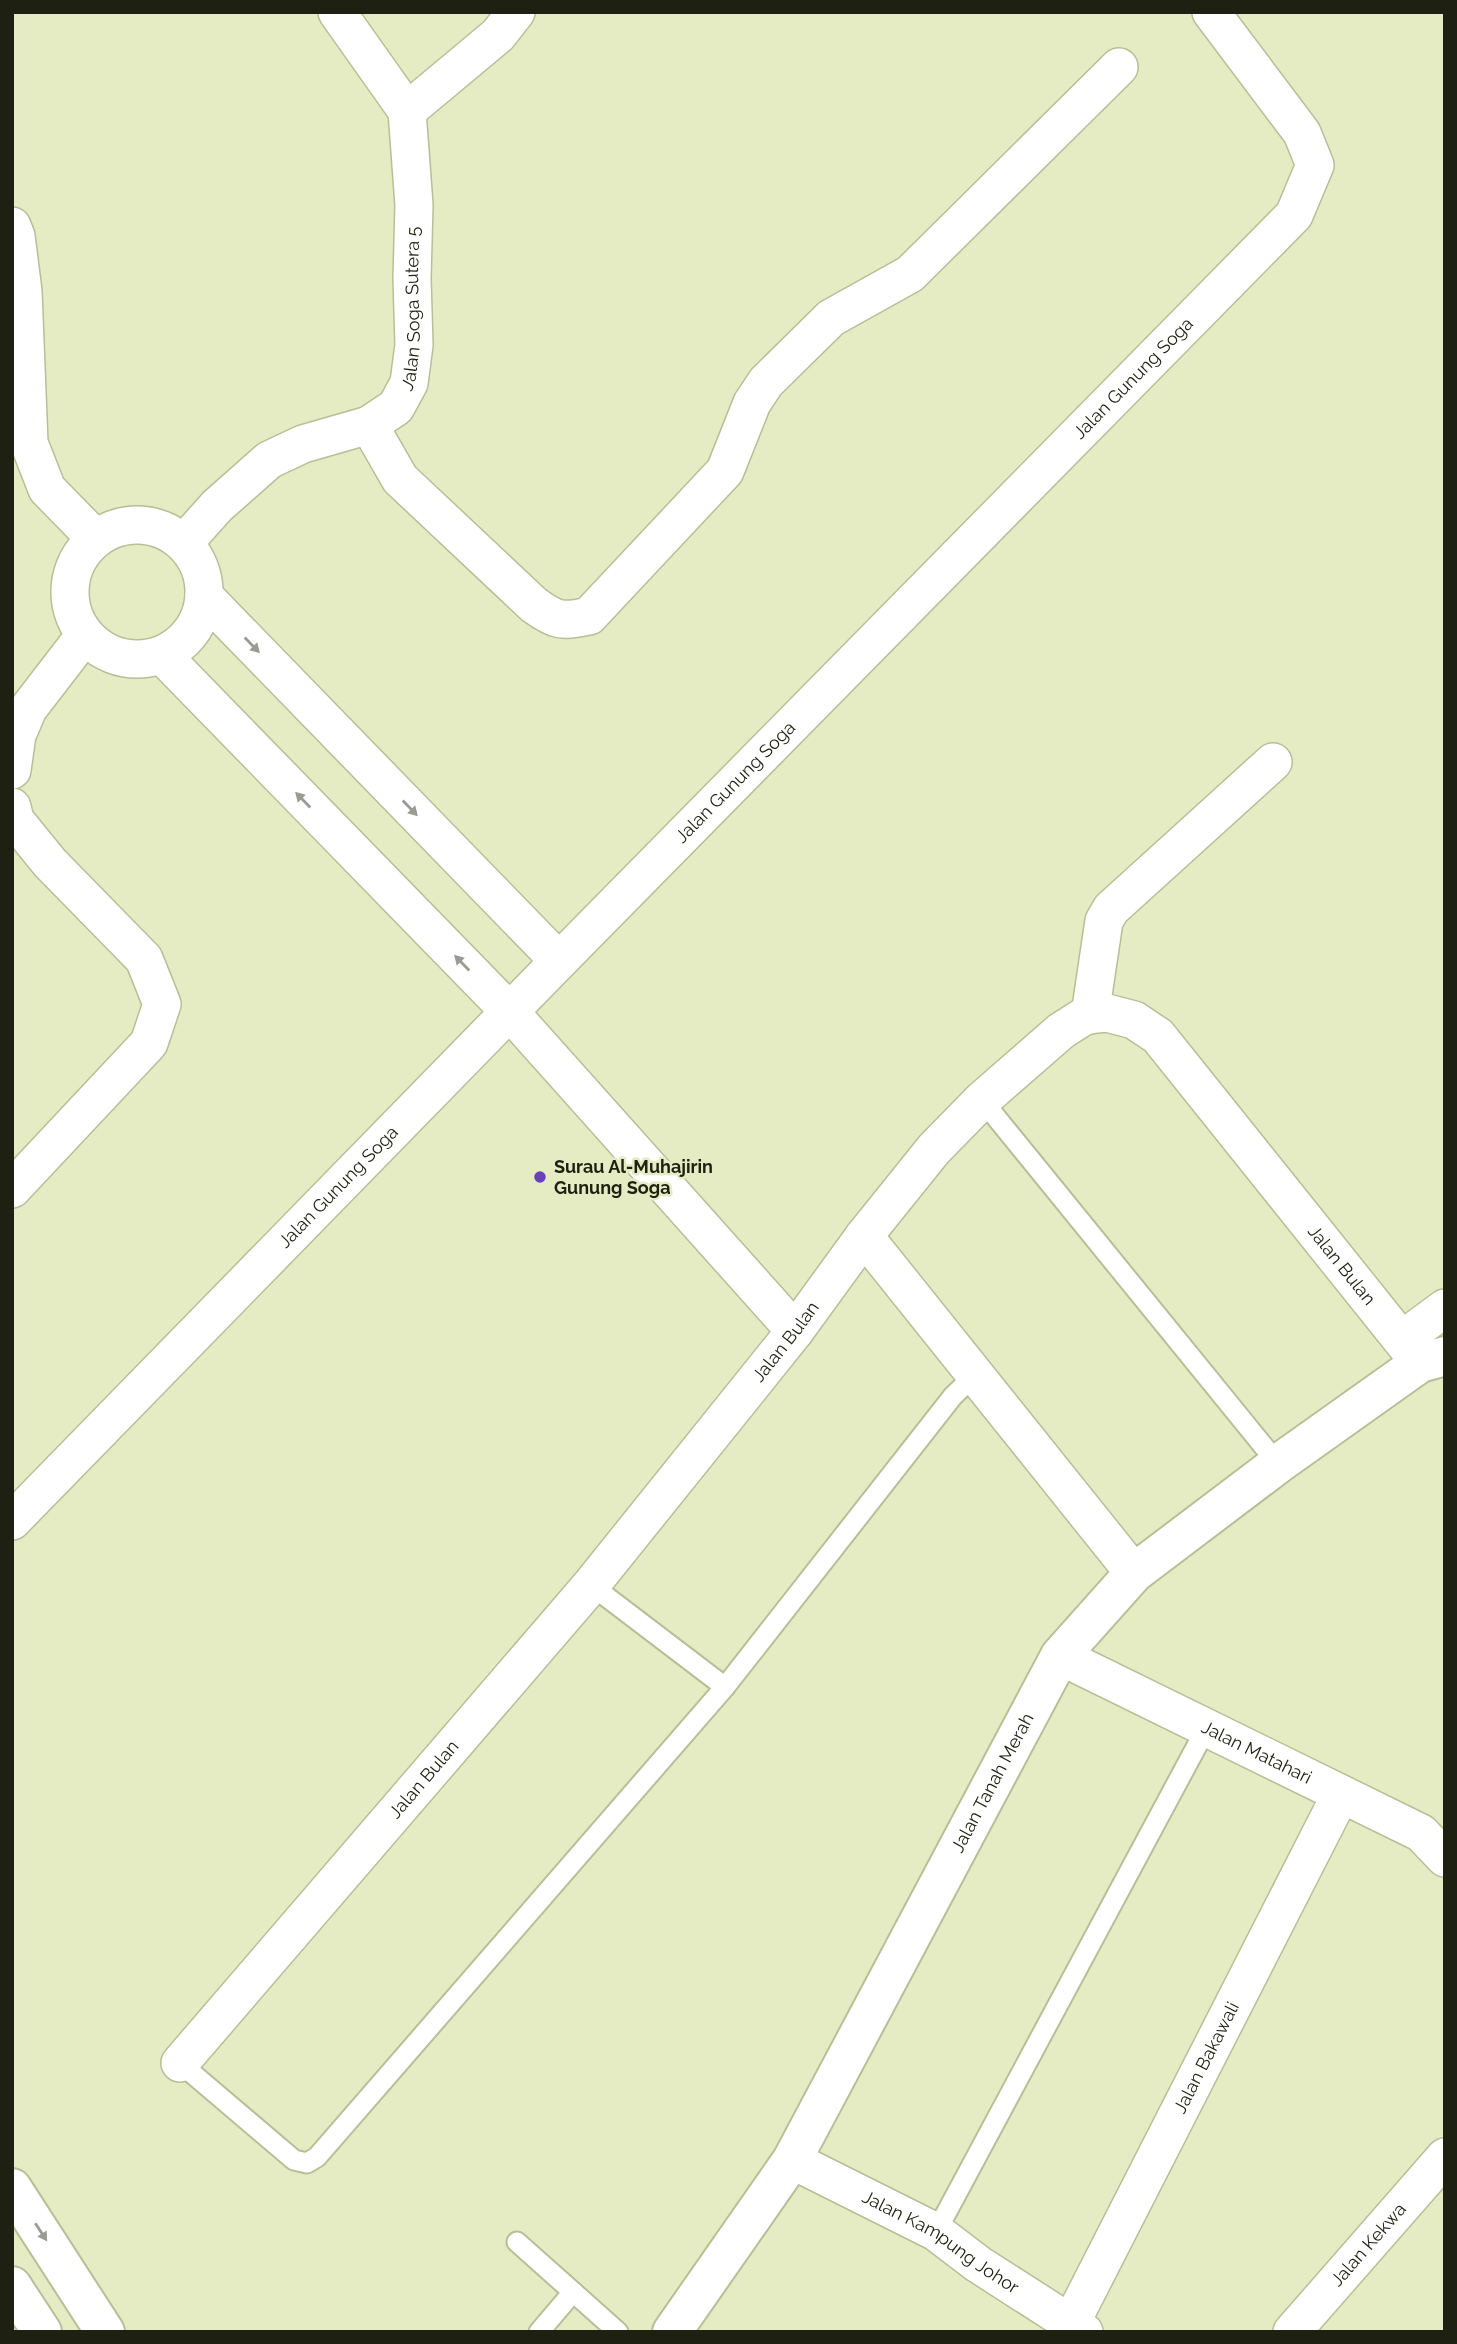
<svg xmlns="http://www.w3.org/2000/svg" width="1457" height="2344" font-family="Raleway,sans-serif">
<rect width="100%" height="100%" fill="#e5ecc3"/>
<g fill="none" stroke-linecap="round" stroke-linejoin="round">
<defs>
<g id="lane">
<path d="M982,1100L1278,1464"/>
<path d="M591,1585L725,1687"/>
<path d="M180,2063L294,2160L307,2163L317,2157L725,1687L953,1396L975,1375"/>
<path d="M936,2232L1207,1727"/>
<path d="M517,2242L618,2332"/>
<path d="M539,2332L573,2292"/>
</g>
<g id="street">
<path d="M407,111L498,35L516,12"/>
<path d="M12,226L16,236L23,291L29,443L47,489L95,538"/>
<path d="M369,425L400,479L534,605C556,621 562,622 589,616L725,471L752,403L766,382L831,318L910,274L1119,67"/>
<circle cx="137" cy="592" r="67"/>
<path id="s1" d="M184,543L217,506L269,460L303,444L369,425L396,407L409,383L414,345L412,278L414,205L407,111L337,12"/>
<path d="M204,596L559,961"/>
<path d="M162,655L510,1012L795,1331"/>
<path d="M12,770L17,735L28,709L85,635"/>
<path d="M12,807L15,820L50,863L144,959L162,1004L149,1043L12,1189"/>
<path d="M1090,1015L1104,921L1111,909L1273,762"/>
<path d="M864,1236L1134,1573"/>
<path d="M1403,1339L1445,1308"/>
<path id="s2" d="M12,1521L559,961L1294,215L1315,165L1302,133L1211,12"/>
<path id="s3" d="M1060,1656L1421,1833L1445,1858"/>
<path id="s4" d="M180,2063L591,1585L795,1331L864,1236L934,1149L982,1100L1061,1031L1086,1015L1107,1013L1134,1020L1158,1036L1420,1363"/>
<path id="s5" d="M792,2160L936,2232L978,2264L1084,2332"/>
<path id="s6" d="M1071,2323L1341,1794"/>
<path id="s7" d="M1292,2332L1445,2157"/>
</g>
<g id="secondary">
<path id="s8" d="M672,2332L792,2160L1060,1656L1134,1573L1278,1464L1420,1363L1445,1356"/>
</g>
<g id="highway">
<path d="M12,2188L105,2332"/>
<path d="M12,2286L42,2332"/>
</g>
</defs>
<!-- lane casing -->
<use href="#lane" stroke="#b8be97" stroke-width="23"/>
<!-- street casing -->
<use href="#street" stroke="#b8be97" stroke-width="40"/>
<!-- secondary casing -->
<use href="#secondary" stroke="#b8be97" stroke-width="42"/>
<!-- highway casing -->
<use href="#highway" stroke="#b8be97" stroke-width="42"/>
<!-- lane -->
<use href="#lane" stroke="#fff" stroke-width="19"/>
<!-- street -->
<use href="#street" stroke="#fff" stroke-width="37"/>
<!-- secondary -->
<use href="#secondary" stroke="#fff" stroke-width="38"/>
<!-- highway -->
<use href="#highway" stroke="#fff" stroke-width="38"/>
</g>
<!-- one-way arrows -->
<defs><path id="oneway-solid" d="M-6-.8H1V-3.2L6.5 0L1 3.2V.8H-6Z" transform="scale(1.75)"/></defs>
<g fill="#9a9b94">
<use href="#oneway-solid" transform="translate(252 645) rotate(46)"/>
<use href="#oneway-solid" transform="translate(303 800) rotate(-134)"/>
<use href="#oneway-solid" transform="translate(410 808) rotate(46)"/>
<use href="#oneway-solid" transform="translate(462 963) rotate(-134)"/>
<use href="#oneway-solid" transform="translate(41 2232) rotate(57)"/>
</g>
<!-- markers -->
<circle fill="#6a40b8" stroke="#e5ecc3" stroke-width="2.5" cx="540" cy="1177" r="7"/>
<g text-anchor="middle" stroke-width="5" stroke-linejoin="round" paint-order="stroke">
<!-- street labels -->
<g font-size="18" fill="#1e2011" stroke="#e5ecc3">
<text dy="6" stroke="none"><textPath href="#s1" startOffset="360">Jalan Soga Sutera 5</textPath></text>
<text dy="6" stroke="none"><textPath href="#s2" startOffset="1601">Jalan Gunung Soga</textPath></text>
<text dy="6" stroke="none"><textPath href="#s2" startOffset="1034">Jalan Gunung Soga</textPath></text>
<text dy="6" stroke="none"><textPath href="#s2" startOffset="467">Jalan Gunung Soga</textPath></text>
<text dy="6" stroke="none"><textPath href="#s4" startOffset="1760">Jalan Bulan</textPath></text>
<text dy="6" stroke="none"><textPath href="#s4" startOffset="942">Jalan Bulan</textPath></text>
<text dy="6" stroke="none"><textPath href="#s3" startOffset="219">Jalan Matahari</textPath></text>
<text dy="6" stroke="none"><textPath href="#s4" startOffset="374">Jalan Bulan</textPath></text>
<text dy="6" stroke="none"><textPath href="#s8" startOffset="637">Jalan Tanah Merah</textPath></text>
<text dy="6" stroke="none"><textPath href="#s6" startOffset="298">Jalan Bakawali</textPath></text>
<text dy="6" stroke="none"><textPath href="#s5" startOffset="170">Jalan Kampung Johor</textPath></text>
<text dy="6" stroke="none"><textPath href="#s7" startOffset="116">Jalan Kekwa</textPath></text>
</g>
<!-- poi labels -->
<g font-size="18" font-weight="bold" fill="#1e2011" stroke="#e5ecc3" text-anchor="start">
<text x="554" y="1173">Surau Al-Muhajirin<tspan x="554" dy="21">Gunung Soga</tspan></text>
</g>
</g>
<!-- border -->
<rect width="1457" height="2344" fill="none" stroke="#1e2011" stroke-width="28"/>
</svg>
